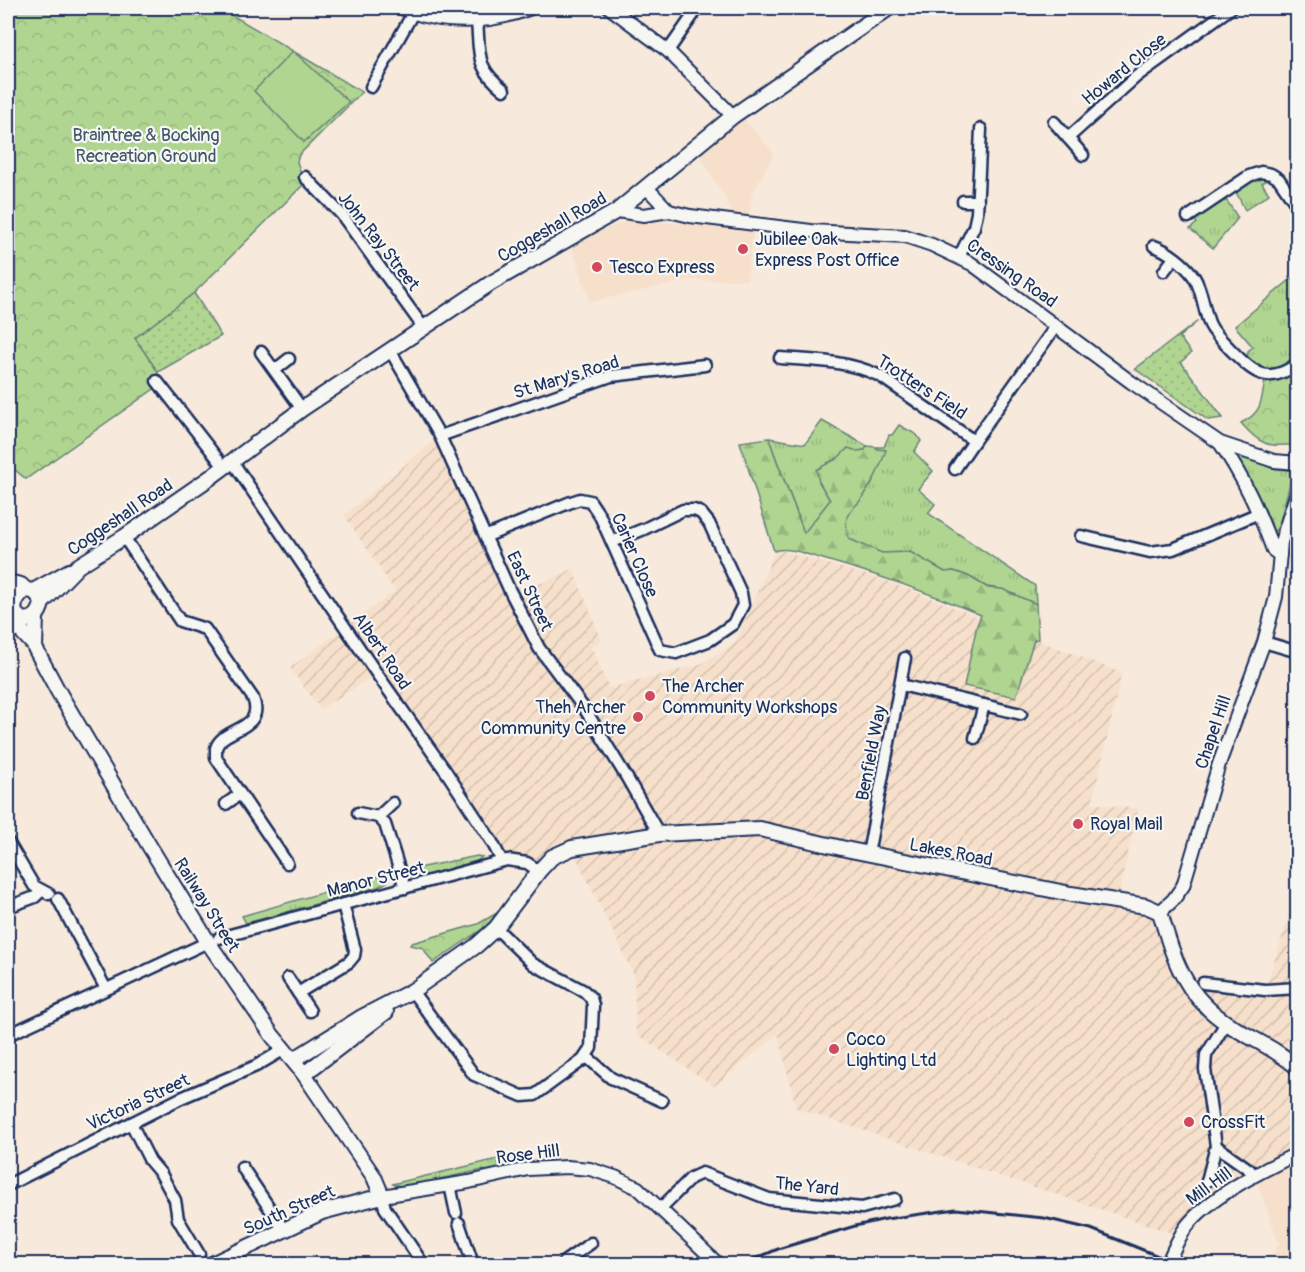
<svg xmlns="http://www.w3.org/2000/svg" width="1305" height="1272" font-family="Pangolin,sans-serif">
<defs>
<pattern id="industrial-furrows" width="10" height="10" patternUnits="userSpaceOnUse" patternTransform="scale(1.5)"><rect width="10" height="10" fill="#f7e0cb"/><path d="M-1 1l2-2M0 10L10 0M9 11l2-2" fill="none" stroke="#d3c0b1"/></pattern>
<pattern id="grass-tufts" width="24" height="20" patternUnits="userSpaceOnUse" patternTransform="scale(1.5)"><rect width="24" height="20" fill="#b0d591"/><path d="M3 7l-1-3M5 7V3M7 7l1-3M15 17l-1-3M17 17v-4M19 17l1-3" fill="none" stroke="#97b77f"/></pattern>
<pattern id="forest-firs" width="22" height="20" patternUnits="userSpaceOnUse" patternTransform="scale(1.5)"><rect width="22" height="20" fill="#b0d591"/><path d="M5 1l3.5 6h-7zM16 11l3.5 6h-7z" fill="#97b77f"/></pattern>
<pattern id="park-crowns" width="20" height="18" patternUnits="userSpaceOnUse" patternTransform="scale(1.5)"><rect width="20" height="18" fill="#b0d591"/><path d="M2 6a3 3 0 1 1 6 0M12 15a3 3 0 1 1 6 0" fill="none" stroke="#97b77f"/></pattern>
<pattern id="garden-dots" width="8" height="8" patternUnits="userSpaceOnUse" patternTransform="scale(1.5)"><rect width="8" height="8" fill="#b0d591"/><path d="M2 2h.1M6 6h.1" fill="none" stroke="#97b77f" stroke-width="1.8" stroke-linecap="round"/></pattern>
</defs>
<rect width="100%" height="100%" fill="#f7e9db"/>
<filter id="ink" filterUnits="userSpaceOnUse"><feTurbulence type="fractalNoise" baseFrequency=".0167" numOctaves="2"/><feDisplacementMap in="SourceGraphic" scale="12" xChannelSelector="R" yChannelSelector="G"/><feConvolveMatrix kernelMatrix="1 2 1 2 8 2 1 2 1" color-interpolation-filters="sRGB"/></filter>
<g filter="url(#ink)">
<!-- built -->
<g fill="#f7e0cb">
<path d="M743,118L774,153L752,194L747,231L753,233L747,280H690L590,302L570,242L630,220L703,225L731,211L726,199L698,153Z"/>
<path d="M1297,1153V1264H1270L1279,1243L1255,1177Z"/>
</g>
<!-- industrial -->
<path fill="url(#industrial-furrows)" d="M440,436L517,594L573,569L602,641L591,646L609,688L699,665L735,643L776,549L887,581L1122,673L1092,803L1138,809L1117,901L1160,912L1183,978L1203,983L1265,990L1297,890V1153L1255,1177L1175,1234L796,1108L778,1034L714,1086L636,1034L634,975L572,849L539,871L507,860L376,675L320,709L290,668L395,591L344,515Z"/>
<!-- grass -->
<g fill="url(#grass-tufts)" stroke="#668278" stroke-width="1.5">
<path d="M1260,177L1269,179L1262,183L1269,194L1245,210L1236,192L1255,178Z"/>
<path d="M1220,201H1227L1238,218L1213,248L1190,229L1197,223L1193,217Z"/>
<path d="M1297,274L1298,306L1295,330H1297V353C1290,363 1271,373 1259,367C1254,365 1251,361 1247,358L1248,351L1253,347L1235,326Z"/>
<path d="M822,421L867,446L866,450L857,451L848,448L838,458L827,463L819,482L830,500L804,534C794,501 779,470 769,438L805,444Z"/>
<path d="M899,425L917,435L921,441L914,452L933,471L918,489L935,504L928,513L1035,586L1036,604L1002,589L987,587L968,576L954,571L945,572L910,552L881,553L849,539L845,523L850,509L864,496L882,460L876,447H884L889,435H892Z"/>
<path d="M1236,451L1271,468L1293,471L1279,526L1273,533L1271,523L1233,453Z"/>
<path d="M477,856L482,857L477,861L421,877L408,876L403,871Z"/>
<path d="M390,873L387,882L378,887L246,923L242,916Z"/>
<path d="M515,1155L510,1160L511,1167L493,1172L482,1170L440,1179L439,1183L410,1188L392,1184Z"/>
</g>
<!-- forest -->
<path fill="url(#forest-firs)" stroke="#668278" stroke-width="1.5" d="M769,438C779,470 793,501 804,533L830,500L819,482L816,470L838,458L848,448L857,451L865,450L867,446L876,447L877,449L886,450C881,465 874,481 865,494C852,515 841,508 849,539L882,553L910,552L945,572L954,571L968,576L988,588L1002,589L1036,604L1038,639L1034,640L1016,697L964,686L977,625L981,615C930,593 877,574 823,559C807,555 790,546 774,551L740,442Z"/>
<!-- park -->
<g fill="url(#park-crowns)" stroke="#668278" stroke-width="1.5">
<path d="M8,8H220L362,92L299,155L297,162L305,183L194,293L135,338L158,372L154,389L26,479L8,464Z"/>
<path d="M1297,370V444C1268,448 1260,445 1241,423C1262,413 1261,402 1265,381H1272Z"/>
<path d="M497,913L488,925L433,963L423,948L410,945L412,943L478,924Z"/>
</g>
<!-- garden -->
<g fill="url(#garden-dots)" stroke="#668278" stroke-width="1.5">
<path d="M194,293L221,336L158,372L135,338Z"/>
<path d="M1198,321L1179,337L1191,353L1181,362L1223,418L1208,420L1135,369Z"/>
</g>
<!-- pitch -->
<path fill="#b0d591" stroke="#668278" stroke-width="1.5" d="M293,51L349,102L304,142L254,91Z"/>
<g fill="none" stroke-linecap="round" stroke-linejoin="round">
<defs>
<g id="minor">
<path d="M477,21C480,55 475,67 504,90"/>
<path d="M668,51L698,8"/>
<path d="M371,87L413,13"/>
<path d="M1054,122L1083,155"/>
<path d="M1068,138L1137,76L1231,8"/>
<path d="M305,177L342,215L423,327"/>
<path d="M963,201H978"/>
<path d="M1188,217L1249,176L1261,172L1271,174L1279,179L1298,207"/>
<path d="M1154,246C1167,250 1186,265 1194,277C1203,291 1203,310 1210,325C1215,335 1224,342 1231,350C1253,372 1268,387 1298,363"/>
<path d="M959,257L974,227L977,213L981,129"/>
<path d="M1164,271L1174,258"/>
<path d="M390,350L440,436L509,589L539,648L586,711L627,778L659,834"/>
<path d="M261,352L302,409"/>
<path d="M780,358C814,360 849,361 880,376L974,441L1056,326"/>
<path d="M275,370L289,359"/>
<path d="M157,381L224,467"/>
<path d="M440,436L611,376L705,365"/>
<path d="M232,461L377,674L447,773L492,842L502,861"/>
<path d="M955,469L974,441"/>
<path d="M487,536L571,502L580,499L590,501L600,516L660,650L676,653L710,640L733,624L743,605L741,593L709,523L701,513L694,510H683L644,529L612,542"/>
<path d="M1081,536L1150,552L1173,549L1259,513"/>
<path d="M124,537L180,621L205,629L253,698C266,731 222,727 216,748C216,751 216,754 216,758L287,863"/>
<path d="M1264,642L1298,652"/>
<path d="M901,685L1021,714"/>
<path d="M975,738L984,705"/>
<path d="M226,804L240,794"/>
<path d="M358,813L378,817L385,824L405,888"/>
<path d="M378,817L393,803"/>
<path d="M8,842L34,886L49,894"/>
<path d="M868,854L905,658"/>
<path d="M58,899L106,989"/>
<path d="M8,907L35,897L41,891"/>
<path d="M219,938L507,860L527,863L539,871"/>
<path d="M288,978L310,1011"/>
<path d="M1203,983L1265,990L1298,988"/>
<path d="M412,991L474,1075L522,1096L535,1095L583,1060L591,1048L593,1005L591,998L584,991L533,964L496,928"/>
<path d="M298,993L349,962L354,956L355,950L343,904"/>
<path d="M8,1035L208,942"/>
<path d="M587,1057L611,1078L662,1101"/>
<path d="M131,1123L150,1161L161,1174L175,1200L178,1219L199,1254"/>
<path d="M1216,1146L1250,1170"/>
<path d="M242,1167L284,1230"/>
<path d="M1207,1181L1216,1146L1205,1069L1206,1055L1226,1023"/>
<path d="M8,1185L181,1098L256,1066L283,1050"/>
<path d="M450,1185L456,1213"/>
<path d="M382,1196L385,1208L423,1264"/>
<path d="M661,1208L691,1178L702,1173L769,1199L862,1208L895,1199"/>
<path d="M459,1223L473,1264"/>
<path d="M565,1264L564,1262L591,1243"/>
</g>
<g id="tertiary">
<path d="M402,8C442,26 491,24 531,8"/>
<path d="M610,8L668,51L733,116"/>
<path d="M646,187L669,211L690,216L811,231L905,236L932,245L972,264L1131,382L1220,443L1274,461L1298,463"/>
<path d="M617,211L644,215L669,211"/>
<path d="M1220,443C1244,479 1258,509 1273,550L1280,555"/>
<path d="M1160,912L1173,900L1183,886L1219,764L1264,642L1276,597L1281,542L1298,489"/>
<path d="M382,1196L469,1182L528,1169L567,1167L590,1169L615,1177L638,1188L718,1264"/>
<path d="M1167,1264C1173,1252 1178,1238 1186,1227C1210,1196 1262,1171 1298,1153"/>
</g>
<g id="secondary">
<path d="M8,582L21,585L26,590"/>
<path d="M33,591L69,571"/>
<path d="M42,603C28,569 1,613 22,619C34,622 40,613 42,603L78,566L124,537L211,477L302,409L491,283L617,211L733,116L889,8"/>
<path d="M18,616L22,632L34,645"/>
<path d="M36,616L35,648L58,691L150,847L208,942L272,1035L304,1074L374,1177L382,1196L322,1212L212,1264"/>
<path d="M293,1060L362,1017L412,991L476,946L496,928L539,871L552,857L572,848L659,834L760,829L850,850L1071,894L1146,906L1160,912C1174,960 1184,995 1228,1024C1251,1039 1277,1049 1298,1068"/>
<path d="M304,1074L386,1012"/>
</g>
</defs>
<!-- minor casing -->
<use href="#minor" stroke="#1b2f5e" stroke-width="15"/>
<!-- tertiary casing -->
<use href="#tertiary" stroke="#1b2f5e" stroke-width="16"/>
<!-- secondary casing -->
<use href="#secondary" stroke="#1b2f5e" stroke-width="18"/>
<!-- minor -->
<use href="#minor" stroke="#f6f6f2" stroke-width="10"/>
<!-- tertiary -->
<use href="#tertiary" stroke="#f6f6f2" stroke-width="12"/>
<!-- secondary -->
<use href="#secondary" stroke="#f6f6f2" stroke-width="14"/>
<!-- rail -->
<path stroke="#1b2f5e" stroke-width="3" d="M743,1264L778,1249L855,1226L886,1219L956,1209L1044,1218L1091,1229L1178,1264"/>
</g>
</g>
<!-- markers -->
<g fill="#d1495b" stroke="#f6f6f2" stroke-width="2">
<circle cx="743" cy="249" r="6"/>
<circle cx="597" cy="267" r="6"/>
<circle cx="650" cy="696" r="6"/>
<circle cx="638" cy="717" r="6"/>
<circle cx="1078" cy="824" r="6"/>
<circle cx="834" cy="1049" r="6"/>
<circle cx="1189" cy="1122" r="6"/>
</g>
<g text-anchor="middle" stroke-width="4.5" stroke-linejoin="round" paint-order="stroke">
<!-- street labels -->
<g font-size="18" fill="#1b2f5e" stroke="#f6f6f2">
<text transform="translate(1124 69) rotate(-39)" y="6">Howard Close</text>
<text transform="translate(552 227) rotate(-30)" y="6">Coggeshall Road</text>
<text transform="translate(379 241) rotate(52)" y="6">John Ray Street</text>
<text transform="translate(1012 273) rotate(35)" y="6">Cressing Road</text>
<text transform="translate(566 377) rotate(-17)" y="6">St Mary's Road</text>
<text transform="translate(922 387) rotate(33)" y="6">Trotters Field</text>
<text transform="translate(120 517) rotate(-34)" y="6">Coggeshall Road</text>
<text transform="translate(635 555) rotate(66)" y="6">Carier Close</text>
<text transform="translate(530 591) rotate(65)" y="6">East Street</text>
<text transform="translate(382 651) rotate(56)" y="6">Albert Road</text>
<text transform="translate(1213 732) rotate(-71)" y="6">Chapel Hill</text>
<text transform="translate(871 753) rotate(-79)" y="6">Benfield Way</text>
<text transform="translate(951 852) rotate(11)" y="6">Lakes Road</text>
<text transform="translate(376 879) rotate(-14)" y="6">Manor Street</text>
<text transform="translate(207 905) rotate(58)" y="6">Railway Street</text>
<text transform="translate(138 1102) rotate(-25)" y="6">Victoria Street</text>
<text transform="translate(528 1154) rotate(-7)" y="6">Rose Hill</text>
<text transform="translate(807 1186) rotate(6)" y="6">The Yard</text>
<text transform="translate(1209 1186) rotate(-36)" y="6">Mill Hill</text>
<text transform="translate(289 1210) rotate(-24)" y="6">South Street</text>
</g>
<!-- park labels -->
<g font-size="18" fill="#40586b" stroke="#f6f6f2">
<text x="146" y="141">Braintree &amp; Bocking<tspan x="146" dy="21">Recreation Ground</tspan></text>
</g>
<!-- poi labels -->
<g font-size="18" fill="#1b2f5e" stroke="#f6f6f2" text-anchor="start">
<text x="755" y="245">Jubilee Oak<tspan x="755" dy="21">Express Post Office</tspan></text>
<text x="609" y="273">Tesco Express</text>
<text x="662" y="692">The Archer<tspan x="662" dy="21">Community Workshops</tspan></text>
<text x="626" y="713" text-anchor="end">Theh Archer<tspan x="626" dy="21">Community Centre</tspan></text>
<text x="1090" y="830">Royal Mail</text>
<text x="846" y="1045">Coco<tspan x="846" dy="21">Lighting Ltd</tspan></text>
<text x="1201" y="1128">CrossFit</text>
</g>
</g>
<!-- margin -->
<rect width="1305" height="1272" fill="none" stroke="#f6f6f2" stroke-width="30"/>
<rect x="15" y="15" width="1275" height="1242" fill="none" stroke="#1b2f5e" stroke-width="2" filter="url(#ink)"/>
</svg>
